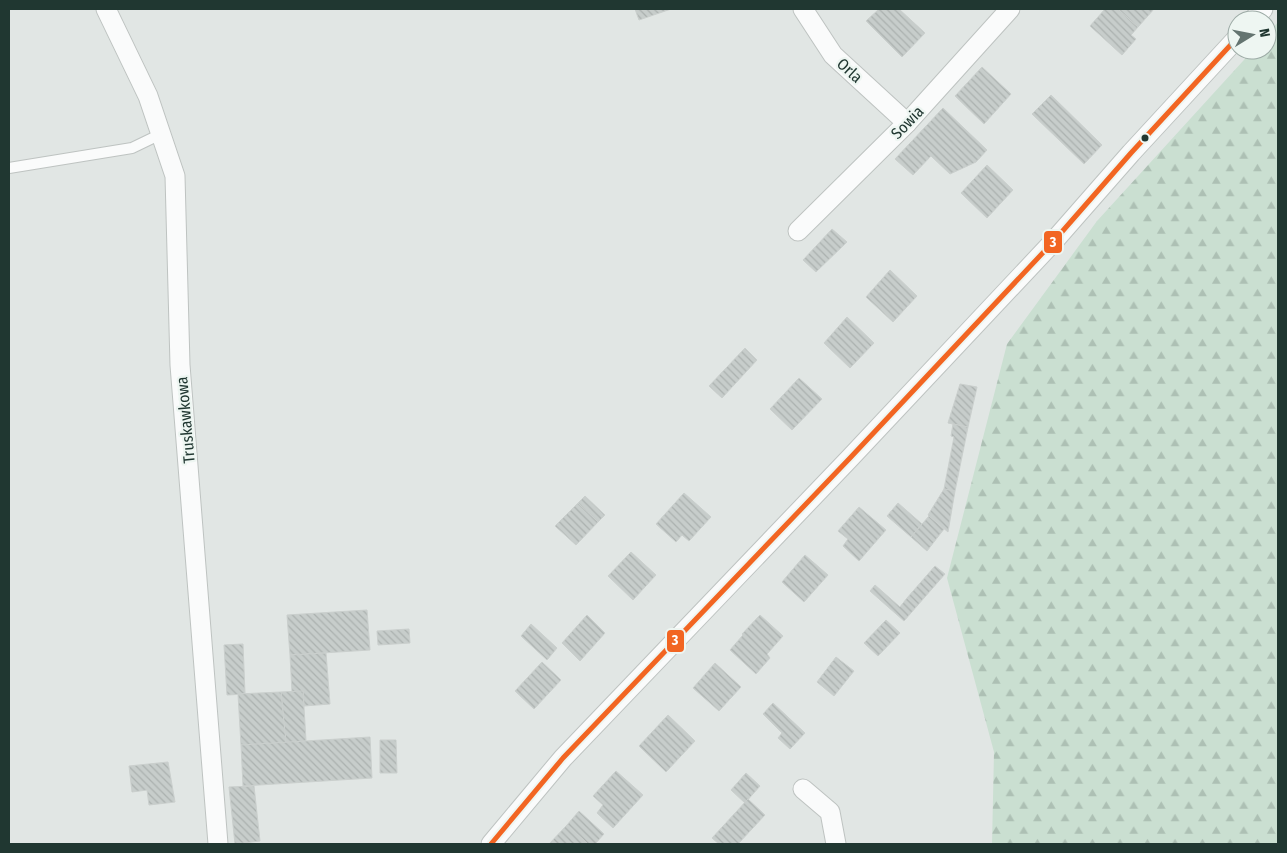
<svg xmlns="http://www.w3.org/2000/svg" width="1287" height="853" font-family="'Fira Sans Condensed',sans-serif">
<defs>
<pattern id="forest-firs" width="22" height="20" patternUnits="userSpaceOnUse" patternTransform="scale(1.25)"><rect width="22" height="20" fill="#cadfd1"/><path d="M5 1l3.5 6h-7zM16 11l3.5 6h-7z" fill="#adc0b4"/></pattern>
<pattern id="building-back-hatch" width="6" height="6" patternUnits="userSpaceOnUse" patternTransform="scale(1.25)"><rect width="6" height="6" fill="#c7cdcb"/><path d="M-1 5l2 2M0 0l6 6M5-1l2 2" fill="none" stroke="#abb1af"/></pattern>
</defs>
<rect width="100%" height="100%" fill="#e1e6e4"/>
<!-- forest -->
<path fill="url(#forest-firs)" d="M1278,22V844H992L994,752L947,578L1007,344L1097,221L1253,50H1267V35Z"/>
<!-- building -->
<g fill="url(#building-back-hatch)" stroke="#cacfcd">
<path d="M635,9H671L639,20Z"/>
<path d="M879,9H899L925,33L902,57L866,21Z"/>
<path d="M1105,9H1118L1138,27L1131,35L1136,39L1122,55L1090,26Z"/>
<path d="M1118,9H1154L1138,27Z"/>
<path d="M982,67L1011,94L984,124L955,96Z"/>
<path d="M1051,95L1102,145L1084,164L1032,114Z"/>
<path d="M943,108L987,150L976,162L950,174L931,156L913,175L895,159Z"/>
<path d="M987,165L1013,190L987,218L961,193Z"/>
<path d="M832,229L847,242L816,272L803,260Z"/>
<path d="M890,270L917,296L893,322L866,297Z"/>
<path d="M847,317L874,343L850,368L824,343Z"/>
<path d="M745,348L757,360L722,398L709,386Z"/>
<path d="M799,378L822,399L792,430L770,409Z"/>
<path d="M960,384L977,387L968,427L948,423Z"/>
<path d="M953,424L968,427L955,491L944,489L954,437L951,436Z"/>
<path d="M944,489L955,491L948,532L928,515Z"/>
<path d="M684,493L711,517L689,541L682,535L676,542L656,524Z"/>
<path d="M585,496L605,515L598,522L578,503Z"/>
<path d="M578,503L598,522L576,545L555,526Z"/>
<path d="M898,503L922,524L911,537L887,516Z"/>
<path d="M859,507L886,530L859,561L843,546L848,539L838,531Z"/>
<path d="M929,516L944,529L927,551L911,537Z"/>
<path d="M631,552L656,575L633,600L608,576Z"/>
<path d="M805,555L828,575L804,602L782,582Z"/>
<path d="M935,566L945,574L917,606L907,598Z"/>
<path d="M875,585L900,607L907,598L917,606L904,621L870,591Z"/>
<path d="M367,610L370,650L290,655L287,615Z"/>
<path d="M587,615L605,633L580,661L562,643Z"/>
<path d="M760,615L783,636L767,654L770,658L756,674L730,650L743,635L742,634Z"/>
<path d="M886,620L900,633L878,656L864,643Z"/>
<path d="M531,624L557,648L547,660L521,636Z"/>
<path d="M409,629L410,643L378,645L377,631Z"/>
<path d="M243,644L245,694L227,695L224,645Z"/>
<path d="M326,653L330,704L304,706L303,691L292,692L290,655Z"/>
<path d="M836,657L854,671L834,696L817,682Z"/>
<path d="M542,662L561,680L534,709L515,691Z"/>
<path d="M715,663L741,687L719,711L693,688Z"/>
<path d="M303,691L306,741L286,743L281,692Z"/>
<path d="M281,692L286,743L241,745L238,694Z"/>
<path d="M773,703L805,733L790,749L778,738L782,733L763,714Z"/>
<path d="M668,715L695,741L666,772L639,746Z"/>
<path d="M370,737L372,778L243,786L241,745Z"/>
<path d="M380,740H396L397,773H380Z"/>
<path d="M168,762L175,802L149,805L147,790L132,792L129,766Z"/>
<path d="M616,771L643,795L613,828L597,813L603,805L593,796Z"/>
<path d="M746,773L760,786L745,803L731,790Z"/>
<path d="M254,786L260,841L235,844L229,787Z"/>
<path d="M748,799L765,815L738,844H719L712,838Z"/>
<path d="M579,811L604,834L595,844H588L567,825Z"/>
<path d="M567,825L588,844H549Z"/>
</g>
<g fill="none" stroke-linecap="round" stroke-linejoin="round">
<defs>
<path id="service" d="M9,168L132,148L161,134"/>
<g id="minor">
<path d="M106,9L148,96L175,176L180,365L218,844"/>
<path d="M803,9L833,55L907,123"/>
<path d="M1253,20L1263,9"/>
<path d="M798,231L907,123L1010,9"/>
<path d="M803,789L830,812L836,844"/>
<path d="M491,844L563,758L850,458L1053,242L1131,153L1237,38"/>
</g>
</defs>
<!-- service casing -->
<use href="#service" stroke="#bec3c1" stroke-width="12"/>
<!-- minor casing -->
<use href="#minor" stroke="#bec3c1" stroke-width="21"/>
<!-- service -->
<use href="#service" stroke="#fafbfb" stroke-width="10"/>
<!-- minor -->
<use href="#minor" stroke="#fafbfb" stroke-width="19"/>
<defs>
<path id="bus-1" d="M491,844L563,758L850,458L1053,242L1131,153L1237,38"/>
</defs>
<!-- bus-1 casing -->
<use href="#bus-1" stroke="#eef6f2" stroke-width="9"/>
<!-- bus-1 -->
<use href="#bus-1" stroke="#f26522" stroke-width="5"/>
</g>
<!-- markers -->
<circle fill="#203731" stroke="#eef6f2" stroke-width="2" cx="1145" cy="138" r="4.5"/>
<g text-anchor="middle" stroke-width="4.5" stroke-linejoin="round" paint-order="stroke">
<!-- street labels -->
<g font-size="16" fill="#203731" stroke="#eef6f2">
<text transform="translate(850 70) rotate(42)" y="6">Orla</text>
<text transform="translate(907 122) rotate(-46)" y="6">Sowia</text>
<text transform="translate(185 420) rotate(-95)" y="6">Truskawkowa</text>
</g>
</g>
<g stroke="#eef6f2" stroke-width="2">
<rect x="1043" y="230" width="20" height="24" rx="5" fill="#f26522"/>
<rect x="666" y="629" width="19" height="24" rx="5" fill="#f26522"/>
</g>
<g font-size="14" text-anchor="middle" font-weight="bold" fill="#fff">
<text x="1053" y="247">3</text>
<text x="675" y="645">3</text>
</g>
<!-- border -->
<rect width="1287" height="853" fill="none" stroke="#203731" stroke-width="20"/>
<!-- north arrow -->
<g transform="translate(1252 35) rotate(80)"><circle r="24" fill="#eef6f2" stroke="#9caaa5"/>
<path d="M0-4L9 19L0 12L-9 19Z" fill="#647470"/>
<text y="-8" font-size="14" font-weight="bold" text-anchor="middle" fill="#203731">N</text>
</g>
</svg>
